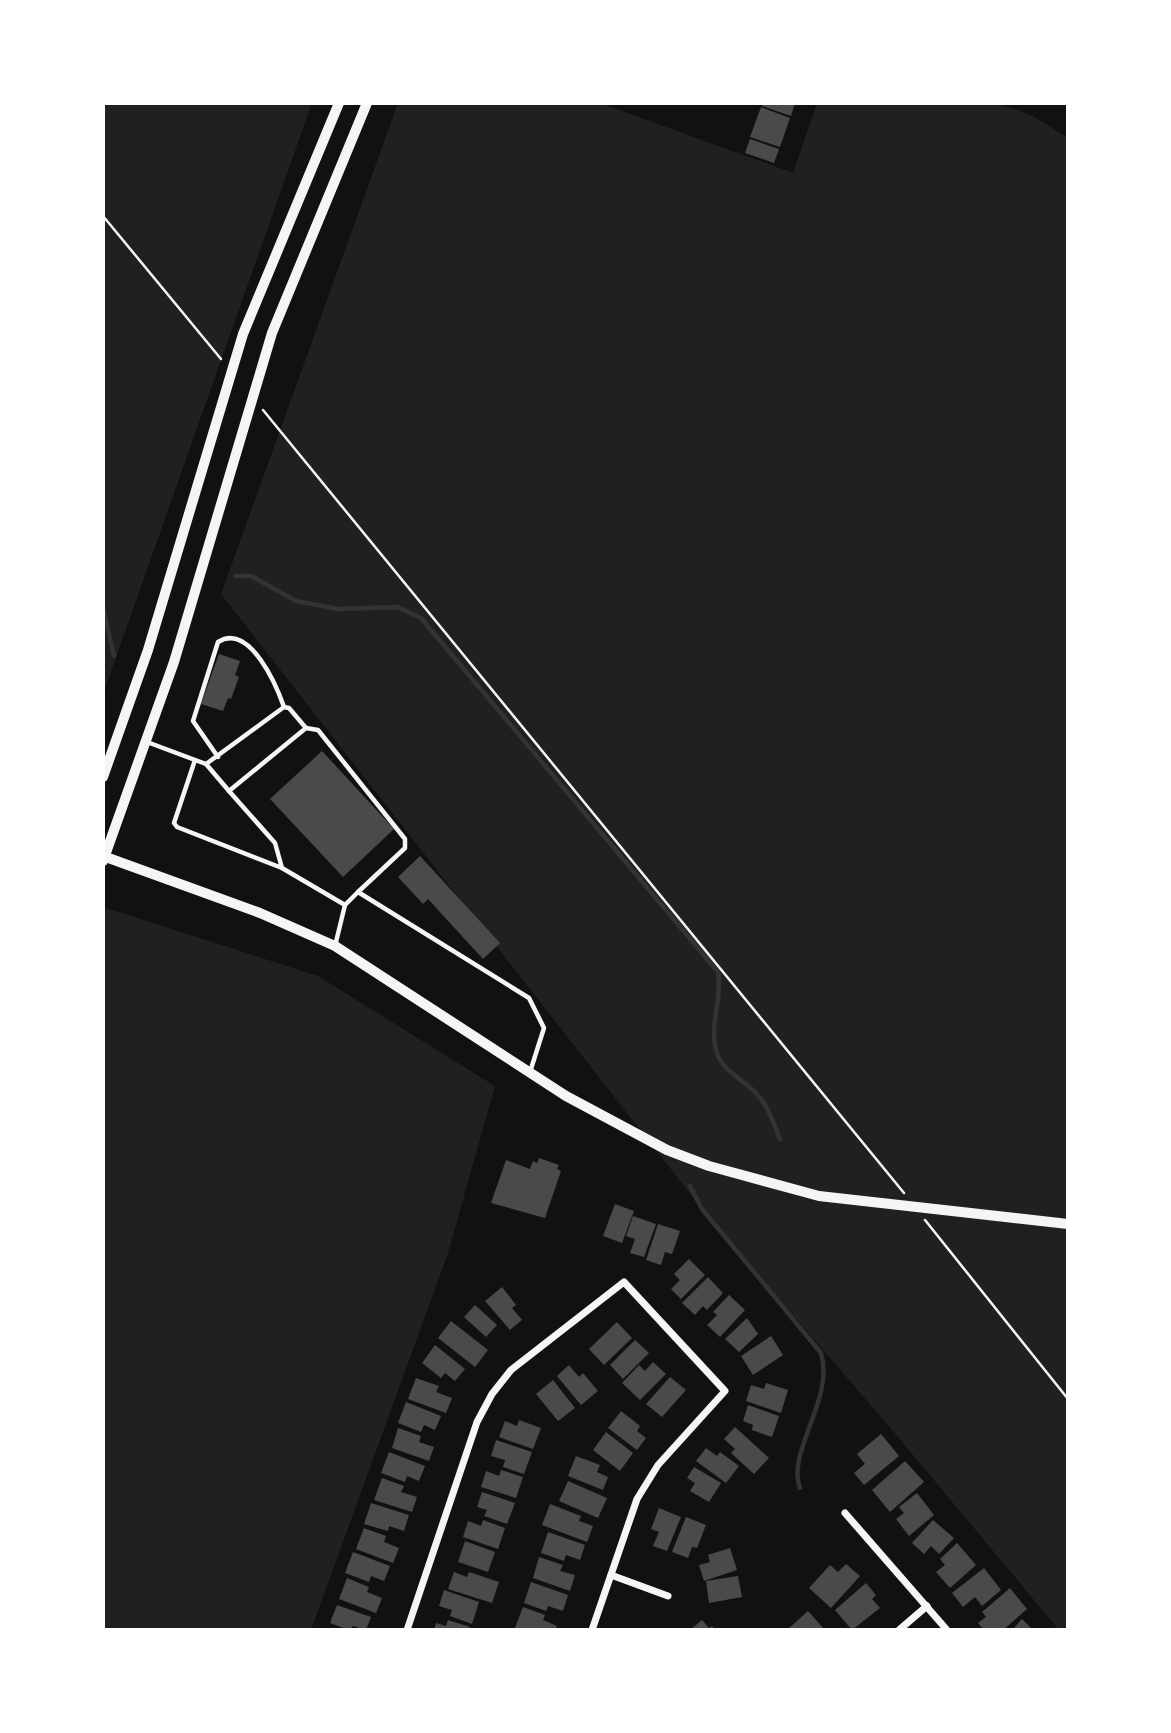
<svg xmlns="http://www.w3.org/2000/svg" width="1171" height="1733" font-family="'Archivo Narrow',sans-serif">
<rect width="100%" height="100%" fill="#111"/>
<!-- green -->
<g fill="#202020">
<path d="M103,103H312L103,694Z"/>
<path d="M398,103H600L793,173L817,103H997L1033,116L1068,138V1630H1059L898,1437L702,1209L221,594Z"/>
<path d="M103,907L318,976L495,1086L448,1253L311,1630H103Z"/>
</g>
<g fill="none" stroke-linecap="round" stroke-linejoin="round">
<!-- stream -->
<g stroke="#333" stroke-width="4.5">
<path d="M236,576H251L296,601L338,609L398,607L421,618L718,972C723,999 708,1027 717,1053C723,1071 742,1079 755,1092C768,1105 773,1122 780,1139"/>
<path d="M103,608L114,656"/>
<path d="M690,1186L702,1209L821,1353C835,1399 786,1452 800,1488"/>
</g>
</g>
<!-- building -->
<g fill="#4a4a4a">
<path d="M763,103H795L791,116L762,106Z"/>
<path d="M761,107L790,118L780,147L750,137Z"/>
<path d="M750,139L779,149L774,163L745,153Z"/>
<path d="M219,654L240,661L235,675L239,677L231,699L228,698L223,711L201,704Z"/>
<path d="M322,751L394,829L343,877L270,799Z"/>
<path d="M420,856L500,943L483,959L428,899L423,904L398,877Z"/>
<path d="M539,1158L559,1165L557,1169L561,1171L545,1218L491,1203L506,1160L530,1169L533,1161L537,1163Z"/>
<path d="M615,1204L634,1211L622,1243L603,1236Z"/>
<path d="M633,1216L656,1224L644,1257L630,1253L635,1239L626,1236Z"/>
<path d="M658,1224L680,1231L672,1254L665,1252L661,1265L646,1260Z"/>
<path d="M689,1259L705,1275L681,1299L671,1289L680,1280L674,1274Z"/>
<path d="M708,1277L723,1293L707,1310L703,1306L695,1315L682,1303Z"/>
<path d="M502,1287L516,1305L512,1308L522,1320L510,1330L485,1301Z"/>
<path d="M729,1295L745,1310L720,1337L707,1325L717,1315L713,1312Z"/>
<path d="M475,1305L497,1325L486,1337L464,1317Z"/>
<path d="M747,1318L758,1334L739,1352L725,1339Z"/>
<path d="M451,1321L488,1350L475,1367L438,1338Z"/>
<path d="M617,1322L632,1338L604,1365L589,1349Z"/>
<path d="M771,1336L783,1355L753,1375L741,1356Z"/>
<path d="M635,1340L649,1353L623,1379L610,1365Z"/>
<path d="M435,1345L465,1369L455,1381L445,1373L441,1378L422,1363Z"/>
<path d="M653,1362L666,1374L640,1400L622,1383L639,1365L645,1371Z"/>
<path d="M569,1365L579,1377L583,1373L598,1391L581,1405L557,1376Z"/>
<path d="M670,1377L686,1390L662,1417L646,1404Z"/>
<path d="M416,1378L439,1386L436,1392L452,1398L446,1413L408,1399Z"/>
<path d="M553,1380L575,1408L558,1421L536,1394Z"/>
<path d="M766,1383L788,1390L781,1413L746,1401L751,1385L764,1389Z"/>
<path d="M406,1402L441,1416L435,1430L424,1425L421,1432L398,1423Z"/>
<path d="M748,1405L779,1416L772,1437L752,1430L753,1425L743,1421Z"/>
<path d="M621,1411L640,1426L637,1431L646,1438L637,1450L608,1428Z"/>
<path d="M519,1420L541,1428L533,1449L499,1437L505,1421L517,1426Z"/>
<path d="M735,1427L769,1458L754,1474L731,1453L735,1449L724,1439Z"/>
<path d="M398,1428L421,1436L419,1442L434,1447L429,1461L392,1448Z"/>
<path d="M606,1432L633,1453L620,1471L593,1450Z"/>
<path d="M881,1434L899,1456L864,1485L854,1473L865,1464L857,1454Z"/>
<path d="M496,1440L532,1452L524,1474L503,1467L505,1460L491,1456Z"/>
<path d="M706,1448L717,1456L720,1452L739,1466L726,1483L696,1461Z"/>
<path d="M389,1452L425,1466L419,1481L407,1476L405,1482L381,1473Z"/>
<path d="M576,1456L600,1465L597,1472L608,1477L603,1490L568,1476Z"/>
<path d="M905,1461L924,1482L890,1512L872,1490Z"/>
<path d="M694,1467L721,1483L709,1502L690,1491L695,1483L687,1478Z"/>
<path d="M501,1470L523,1477L516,1498L481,1487L486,1471L499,1476Z"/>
<path d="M382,1478L404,1486L401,1492L417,1497L412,1512L374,1500Z"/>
<path d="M568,1481L607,1498L598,1518L559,1501Z"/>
<path d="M482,1492L515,1503L507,1524L484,1516L487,1510L477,1507Z"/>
<path d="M917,1493L934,1515L909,1536L896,1519L904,1513L899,1507Z"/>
<path d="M371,1503L409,1515L404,1531L389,1526L388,1531L364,1524Z"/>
<path d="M550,1504L581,1516L579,1521L593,1526L587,1542L542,1525Z"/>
<path d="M659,1508L681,1517L667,1551L653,1546L659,1532L651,1529Z"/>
<path d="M686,1517L706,1525L697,1548L692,1547L688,1558L672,1552Z"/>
<path d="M483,1520L505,1528L498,1549L463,1537L468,1521L481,1526Z"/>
<path d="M933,1520L954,1538L939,1554L931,1546L924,1554L912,1543Z"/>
<path d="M364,1528L386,1536L384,1542L399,1548L393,1563L356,1549Z"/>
<path d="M548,1532L585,1545L580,1560L566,1555L564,1561L541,1553Z"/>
<path d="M465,1541L495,1552L488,1572L458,1562Z"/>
<path d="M957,1543L976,1565L950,1588L936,1572L945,1565L940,1559Z"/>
<path d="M730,1548L737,1570L704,1581L699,1565L710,1562L708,1555Z"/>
<path d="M353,1552L390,1566L384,1581L371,1576L369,1582L345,1573Z"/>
<path d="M539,1557L563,1565L560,1571L575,1575L570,1591L533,1578Z"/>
<path d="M846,1564L860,1576L831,1608L809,1588L830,1565L838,1572Z"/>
<path d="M984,1568L1001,1590L982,1606L975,1597L963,1607L952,1593Z"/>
<path d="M454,1572L467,1577L469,1572L499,1582L492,1603L448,1589Z"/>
<path d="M738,1576L742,1597L709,1603L706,1581Z"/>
<path d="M347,1578L369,1587L367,1592L382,1598L376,1613L339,1599Z"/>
<path d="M531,1582L568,1595L563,1611L548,1606L546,1611L524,1603Z"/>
<path d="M866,1583L876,1595L872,1599L880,1608L852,1630L835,1610Z"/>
<path d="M1010,1588L1027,1609L1003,1630H984L978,1623L986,1617L982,1612Z"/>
<path d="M444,1590L479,1602L472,1624L450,1616L452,1610L439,1606Z"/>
<path d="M337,1605L371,1617L366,1630L353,1626L349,1630L330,1623Z"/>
<path d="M523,1607L545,1615L543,1620L557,1626L555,1630L515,1628Z"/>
<path d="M808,1611L825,1630H787Z"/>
<path d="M1022,1619L1033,1630H1012Z"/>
<path d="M448,1620L470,1627L469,1630H434L436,1623L446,1626Z"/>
<path d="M702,1620L709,1628L712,1626L715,1630H690Z"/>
</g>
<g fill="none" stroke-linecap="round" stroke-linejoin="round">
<!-- path -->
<g stroke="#f5f5f5" stroke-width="2.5">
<path d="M103,216L221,359"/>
<path d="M263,410L904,1193"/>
<path d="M925,1220L1068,1399"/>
</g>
<!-- service -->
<g stroke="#f5f5f5" stroke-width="4.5">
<path d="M306,728L318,730L405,839V848L358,892"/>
<path d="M147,742L206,764L284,707L289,708L306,728L229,791L275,843L282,868L177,827L174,823L195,760"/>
<path d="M218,757L193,721L218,642C250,622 277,687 284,707"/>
<path d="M206,764L229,791"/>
<path d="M282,868L345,905"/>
<path d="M335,946L345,905L358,892L529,998L544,1028L530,1072"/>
</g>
<!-- minor -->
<g stroke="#f5f5f5" stroke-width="7">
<path d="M845,1513L947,1630"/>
<path d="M611,1575L668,1596"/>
<path d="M407,1630L477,1422L492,1394L511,1370L624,1282L725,1391L658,1465L637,1499L592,1630"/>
<path d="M899,1630L927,1606"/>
</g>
<!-- secondary -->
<g stroke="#f5f5f5" stroke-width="10">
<path d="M103,777L148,650L243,334L339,103"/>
<path d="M103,856L260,913L335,946L566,1096L667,1150L709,1166L819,1196L1068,1224"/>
<path d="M103,861L174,662L272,333L367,103"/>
</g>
</g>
<!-- border -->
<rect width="1171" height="1733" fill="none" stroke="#ffffff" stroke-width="210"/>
</svg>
